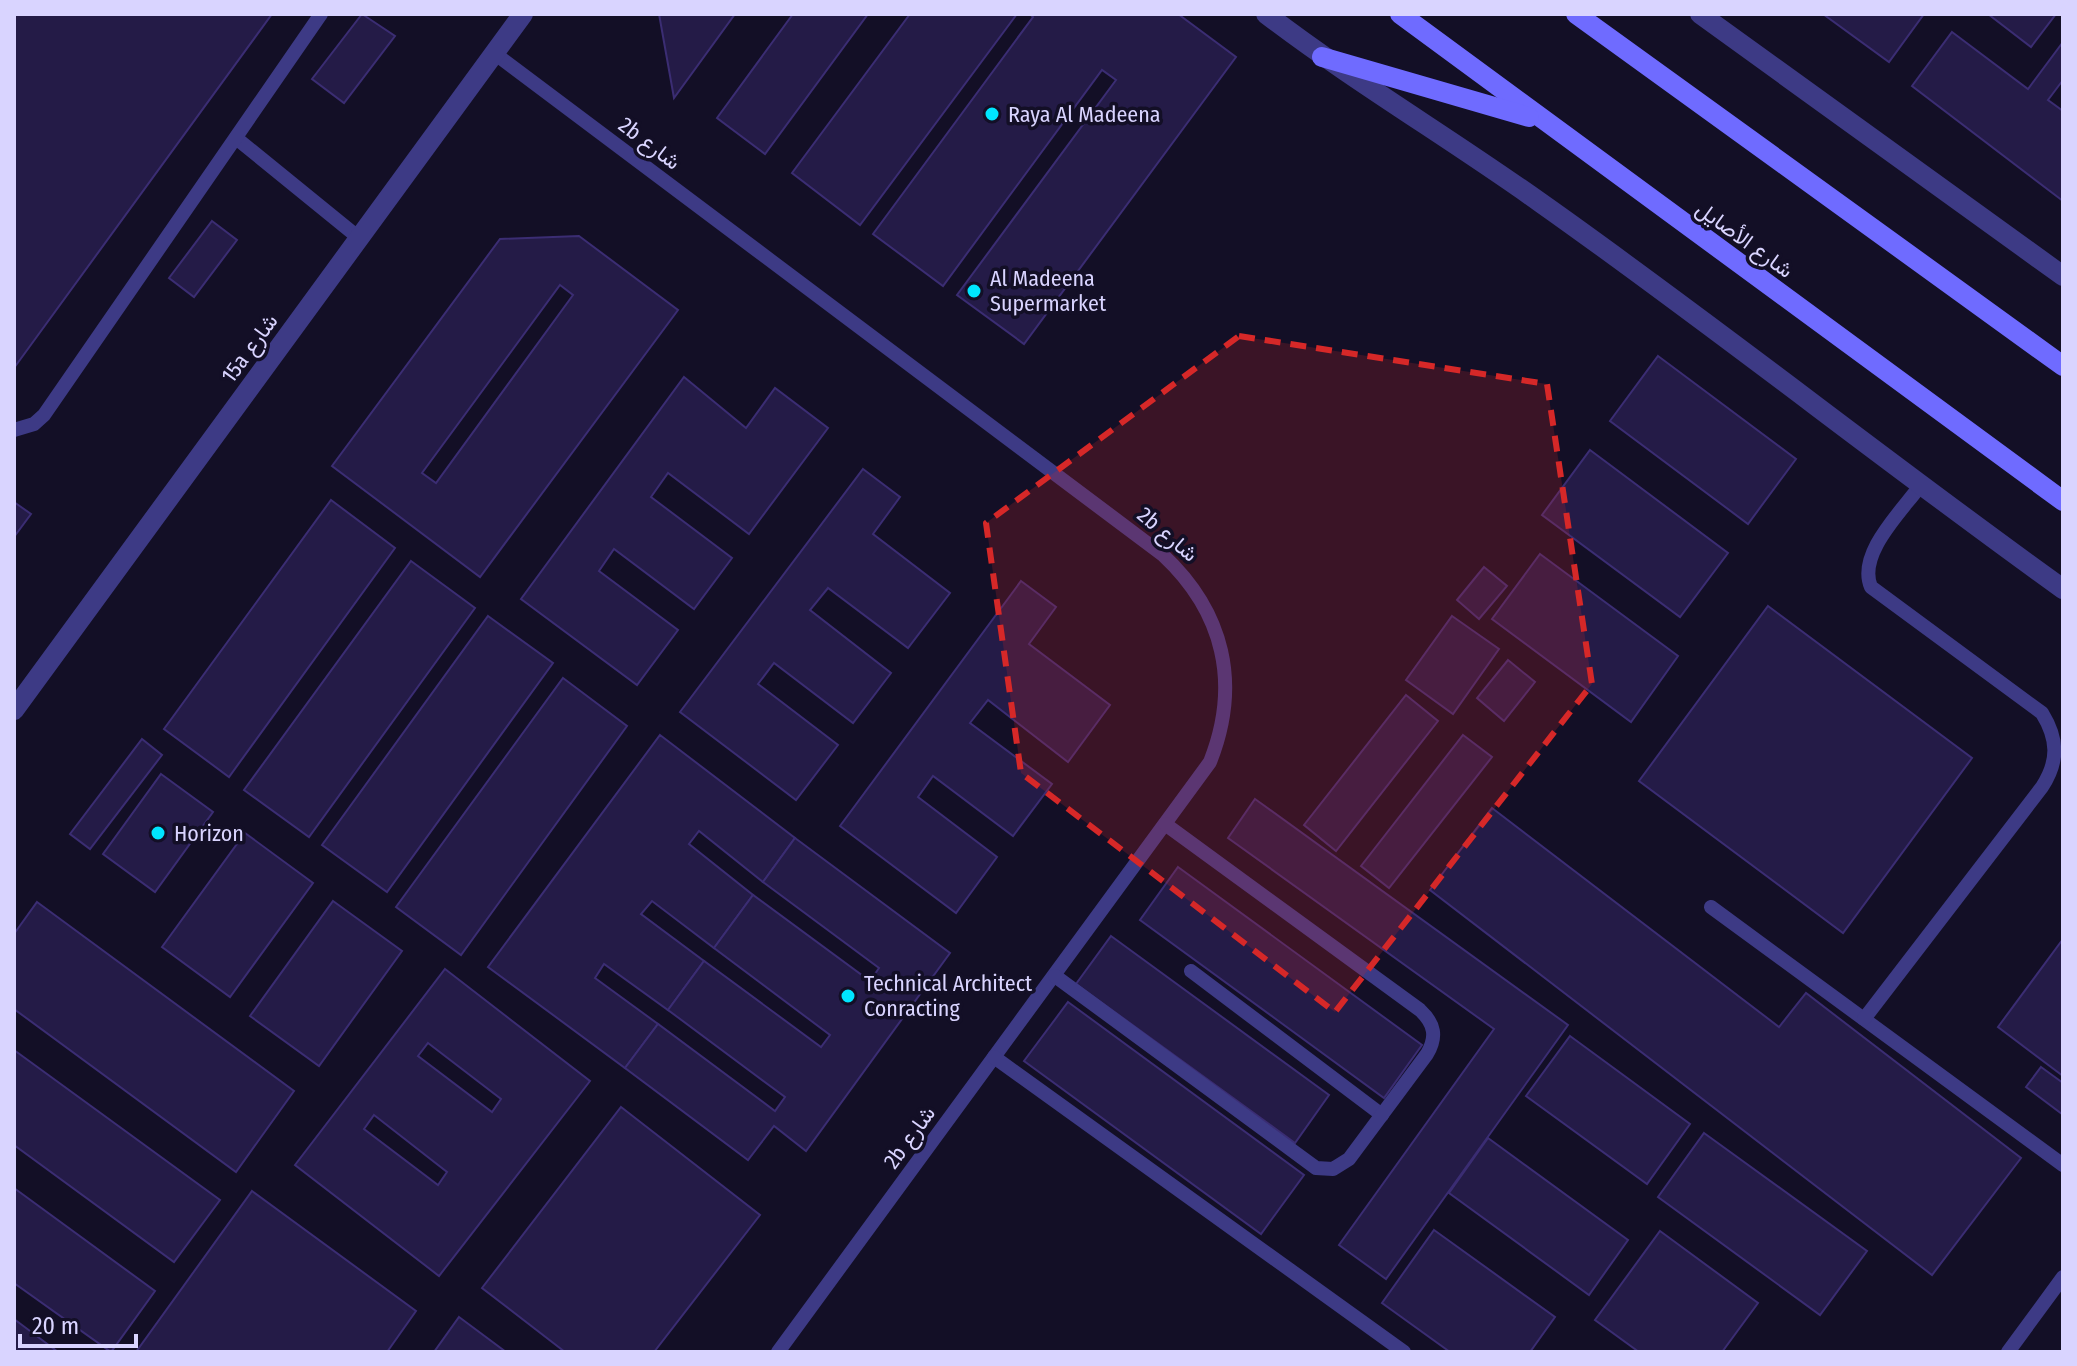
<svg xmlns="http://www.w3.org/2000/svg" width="2077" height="1366" font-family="'Fira Sans Condensed',Vazirmatn,sans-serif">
<rect width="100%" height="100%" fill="#130f26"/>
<!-- building -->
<g fill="#241b47" stroke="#3b2d73" stroke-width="2" fill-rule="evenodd">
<path d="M14,14H272L14,368Z"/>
<path d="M362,14L395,36L344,103L312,79Z"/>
<path d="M659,14H735L674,98Z"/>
<path d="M793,14H868L765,154L717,118Z"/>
<path d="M910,14H1017L860,225L792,173Z"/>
<path d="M1030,14H1178L1236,57L1024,344L957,295L1116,80L1102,70L943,286L873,234L1033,17Z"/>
<path d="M1823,14H1924L1889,62Z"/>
<path d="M1988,14H2056L2031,47Z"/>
<path d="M1952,32L2028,89L2063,42V80L2048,100L2063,111V201L1912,86Z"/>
<path d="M212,221L237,240L194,297L169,278Z"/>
<path d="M579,236L678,310L480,577L332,466L500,239ZM560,285L573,295L436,483L422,473Z"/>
<path d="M1658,356L1796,459L1748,524L1610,421Z"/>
<path d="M684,377L746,428L775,388L828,428L749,534L668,473L651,497L732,558L694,609L614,549L599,571L678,630L637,685L521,599Z"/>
<path d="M1590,450L1728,553L1680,617L1542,515Z"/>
<path d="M863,469L900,497L873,534L950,593L908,648L828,588L810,610L891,673L853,723L774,663L758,684L838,745L796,800L680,712Z"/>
<path d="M331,500L395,548L229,777L164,729Z"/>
<path d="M14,502L31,514L14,537Z"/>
<path d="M1540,554L1678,656L1631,722L1492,619Z"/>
<path d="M411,561L475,608L309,837L244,790Z"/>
<path d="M1484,567L1507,586L1479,619L1457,600Z"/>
<path d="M1021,581L1056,607L1029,644L1110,705L1068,762L988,700L970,723L1052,784L1013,836L933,776L918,797L997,857L956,913L840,826Z"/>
<path d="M1768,606L1972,758L1843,933L1639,781Z"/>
<path d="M488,616L553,663L387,892L322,845Z"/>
<path d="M1452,616L1499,649L1453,714L1406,680Z"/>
<path d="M1508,660L1535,682L1504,721L1477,698Z"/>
<path d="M563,678L627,726L461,955L396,907Z"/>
<path d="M1406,695L1438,721L1336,851L1304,825Z"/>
<path d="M660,735L795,838L763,882L699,831L689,844L753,895L714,948L652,901L641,914L704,961L668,1010L604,964L595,978L658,1024L625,1068L488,967Z"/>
<path d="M1463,735L1492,757L1389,888L1361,866Z"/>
<path d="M142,739L162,755L90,849L70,834Z"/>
<path d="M161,774L213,812L155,892L103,854Z"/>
<path d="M1255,799L1568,1025L1386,1279L1339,1245L1494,1029L1228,838Z"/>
<path d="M1492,808L1779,1027L1806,993L2021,1158L1932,1275L1430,890Z"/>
<path d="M245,833L313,883L230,997L162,947Z"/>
<path d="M795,838L950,953L806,1151L774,1126L748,1160L625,1068L658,1024L775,1111L785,1097L668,1010L704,961L821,1047L830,1035L714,948L753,895L870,981L879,968L763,882Z"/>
<path d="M1178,867L1422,1045L1384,1098L1140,920Z"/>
<path d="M333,901L402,951L319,1066L250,1016Z"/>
<path d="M37,902L294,1091L236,1172L14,1009V934Z"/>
<path d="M1111,936L1329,1095L1295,1143L1076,984Z"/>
<path d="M2063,939V1076L1998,1027Z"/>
<path d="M445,969L590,1081L439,1276L295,1165ZM428,1043L501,1099L492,1112L418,1056ZM374,1115L447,1172L438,1185L364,1129Z"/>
<path d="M1068,1002L1304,1175L1261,1234L1024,1061Z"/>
<path d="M1570,1036L1690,1124L1647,1184L1526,1096Z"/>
<path d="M14,1050L220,1200L174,1262L14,1145Z"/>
<path d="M2041,1067L2063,1083L2062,1114L2026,1087Z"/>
<path d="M621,1107L760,1215L654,1352H565L482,1288Z"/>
<path d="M1704,1133L1867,1251L1820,1315L1658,1197Z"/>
<path d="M1488,1138L1628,1240L1589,1295L1449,1193Z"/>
<path d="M14,1188L155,1291L111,1352L14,1283Z"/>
<path d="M252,1191L416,1311L387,1352H136Z"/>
<path d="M1434,1230L1555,1317L1530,1352H1450L1382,1303Z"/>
<path d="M1660,1231L1758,1303L1722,1352H1639L1595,1320Z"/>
<path d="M459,1317L506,1352H434Z"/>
<path d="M14,1319L58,1352H14Z"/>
</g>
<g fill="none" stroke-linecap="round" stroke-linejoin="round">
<!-- service -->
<g stroke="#3d3a85" stroke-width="14">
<path d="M494,53L1163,555C1224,612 1241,684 1210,762L778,1352"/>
<path d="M236,138L359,238"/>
<path d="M14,430L34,424L44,415L321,14"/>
<path d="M1711,907L2063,1165"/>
<path d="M1191,971L1382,1115"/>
<path d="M1055,976L1316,1168L1333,1169L1349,1159L1427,1054C1437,1037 1435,1024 1420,1010L1165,824"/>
<path d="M1864,1019L2042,787C2059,761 2058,739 2042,713L1871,587C1857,554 1901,512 1920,486"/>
<path d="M994,1057L1404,1352"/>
<path d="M2008,1352L2063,1277"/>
</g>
<!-- minor -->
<g stroke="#3d3a85" stroke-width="20">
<path d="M1266,14C1355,82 1450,138 1541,203C1718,328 1887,463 2063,589"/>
<path d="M1700,14L2063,276"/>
<path d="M14,710L523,14"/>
</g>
<!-- secondary -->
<g stroke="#6f6bff" stroke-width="20">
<path d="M1400,14L2063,501"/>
<path d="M1576,14L2063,366"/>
<path d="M1322,57L1529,117"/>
</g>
</g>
<!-- marked area -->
<path fill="#d62828" fill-opacity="0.2" stroke="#d62828" stroke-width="6" stroke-dasharray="16 10" stroke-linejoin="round" d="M1239,336L1547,384L1592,684L1335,1012L1021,773L986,523Z"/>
<!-- markers -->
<g fill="#00e5ff" stroke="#130f26" stroke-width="3">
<circle cx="992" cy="114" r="8"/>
<circle cx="974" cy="291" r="8"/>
<circle cx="158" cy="833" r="8"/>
<circle cx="848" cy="996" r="8"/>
</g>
<g text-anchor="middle" stroke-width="7" stroke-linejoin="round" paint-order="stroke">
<!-- poi labels -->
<g font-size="22" fill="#d9d4ff" stroke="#130f26" text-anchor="start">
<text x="1008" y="122">Raya Al Madeena</text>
<text x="990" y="286">Al Madeena<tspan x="990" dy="25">Supermarket</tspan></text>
<text x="174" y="841">Horizon</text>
<text x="864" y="991">Technical Architect<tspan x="864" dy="25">Conracting</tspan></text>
</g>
<!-- street labels -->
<g font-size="22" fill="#d9d4ff" stroke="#130f26">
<text transform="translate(650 143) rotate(37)" y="8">2b شارع</text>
<text transform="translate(1745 239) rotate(36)" y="8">شارع الأصايل</text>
<text transform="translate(249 348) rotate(-54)" y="8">15a شارع</text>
<text transform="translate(1168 534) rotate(40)" y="8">2b شارع</text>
<text transform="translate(909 1137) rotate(-54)" y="8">2b شارع</text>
</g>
</g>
<!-- border -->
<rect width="2077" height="1366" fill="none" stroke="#d9d4ff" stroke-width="32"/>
<!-- scale -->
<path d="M20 1334v12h116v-12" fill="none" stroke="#d9d4ff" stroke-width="4"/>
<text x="32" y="1334" font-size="24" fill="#d9d4ff" stroke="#130f26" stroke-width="6" paint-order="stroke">20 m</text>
</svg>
